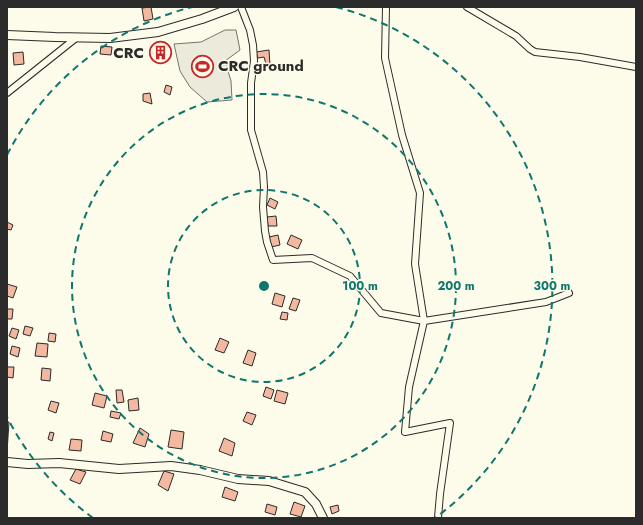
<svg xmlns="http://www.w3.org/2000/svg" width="643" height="525" font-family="Jost,sans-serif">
<rect width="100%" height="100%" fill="#fdfbea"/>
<!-- green -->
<path fill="#ecebdb" stroke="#74746e" d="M225,30H236L240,50L225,61L231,81L232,100L207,102L190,87L180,71L174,44L201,42Z"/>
<!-- building -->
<g fill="#f2b8a0" stroke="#2b2b2b">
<path d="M151,7L153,19L144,21L142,8Z"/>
<path d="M101,46L112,47L111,55L100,54Z"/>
<path d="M162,48L165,57L158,58L156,50Z"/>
<path d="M269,50L270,65L266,64L264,57L258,58L256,52Z"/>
<path d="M23,52L24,64L14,65L13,53Z"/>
<path d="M166,85L172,87L170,95L164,92Z"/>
<path d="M150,93L152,104L143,101V94Z"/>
<path d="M270,198L278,202L275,209L267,205Z"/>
<path d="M276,216L277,226H268L267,217Z"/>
<path d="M7,222L13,225L11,230L7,229Z"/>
<path d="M278,235L280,245L271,247L269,237Z"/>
<path d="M291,235L302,240L298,249L287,244Z"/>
<path d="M7,284L17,287L13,298L7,296Z"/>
<path d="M275,293L285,296L282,307L272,304Z"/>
<path d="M293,298L300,300L296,311L289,309Z"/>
<path d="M7,309H13L12,319H7Z"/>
<path d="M282,312L288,313L287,320L280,319Z"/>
<path d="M25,326L33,328L30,336L23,334Z"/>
<path d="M12,328L19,330L16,339L9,336Z"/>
<path d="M49,333L56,334L55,342L48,341Z"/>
<path d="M220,338L229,342L224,353L215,350Z"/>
<path d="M37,343L48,344L47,357L35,356Z"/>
<path d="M12,346L20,348L18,357L10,354Z"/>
<path d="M248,350L256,353L252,366L243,363Z"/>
<path d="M7,367H14L13,378L7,377Z"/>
<path d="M42,368L51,369L50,381L41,380Z"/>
<path d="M266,387L274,390L271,399L263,396Z"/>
<path d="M116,390H122L124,402L117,403Z"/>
<path d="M277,390L288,393L285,404L274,401Z"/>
<path d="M95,393L107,396L104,408L92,405Z"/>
<path d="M138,398L139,410L129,411L128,400Z"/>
<path d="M51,401L59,403L56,413L48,410Z"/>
<path d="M111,411L121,413L119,419L110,417Z"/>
<path d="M247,412L256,415L252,425L243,421Z"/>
<path d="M7,422H9L7,452Z"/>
<path d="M140,428L149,434L145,447L133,443Z"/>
<path d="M171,430L184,432L182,449L168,447Z"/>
<path d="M103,431L113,434L111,442L101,440Z"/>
<path d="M50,432L54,433L52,441L48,439Z"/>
<path d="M224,438L235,443L232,456L219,451Z"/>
<path d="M71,439L82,440L81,451L69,450Z"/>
<path d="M76,469L86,472L80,484L70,480Z"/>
<path d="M164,471L174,474L168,491L158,485Z"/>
<path d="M225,487L238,492L235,501L222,497Z"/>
<path d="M294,502L305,506L301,517L290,514Z"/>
<path d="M267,504L277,507L275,515L265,512Z"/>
<path d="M338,505L339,511L332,514L330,507Z"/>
</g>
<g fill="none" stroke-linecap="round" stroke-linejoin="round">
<defs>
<g id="street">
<path d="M241,7L250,30L253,45L254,61L251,83V130L263,172L264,187L263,207L265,231L267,242L273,260L312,258L350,276L381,313L424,321L546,302L569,293"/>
<path d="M386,7L385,58L402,135L420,193L415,264L424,321L409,387L405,432L450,423L440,494L438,518"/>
<path d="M467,7L516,36L530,49L535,52L580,57L636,67"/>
<path d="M7,93L76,38"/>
</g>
<g id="secondary">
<path d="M7,35L55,37L110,38L158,32L202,19L234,7"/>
<path d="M7,462L28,464L59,463L119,469L171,466L200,470L238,479L269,481L305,492L316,504L323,518"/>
</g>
</defs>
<!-- street casing -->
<use href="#street" stroke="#2b2b2b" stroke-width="8"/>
<!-- secondary casing -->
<use href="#secondary" stroke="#2b2b2b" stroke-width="10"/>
<!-- street -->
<use href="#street" stroke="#fdfbea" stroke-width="6"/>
<!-- secondary -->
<use href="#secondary" stroke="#fdfbea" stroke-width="8"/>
</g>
<!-- distance rings -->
<g fill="none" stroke="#0f766e" stroke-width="2" stroke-dasharray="7 5">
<circle cx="264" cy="286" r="96"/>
<circle cx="264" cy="286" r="192"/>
<path d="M93 518A288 288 0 0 1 7 417M7 155A288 288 0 0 1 192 7M336 7A288 288 0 0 1 435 518"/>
</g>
<!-- icons -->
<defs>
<symbol id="building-ring" viewBox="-11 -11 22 22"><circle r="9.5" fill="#fdfbea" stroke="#c62828" stroke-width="1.5"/><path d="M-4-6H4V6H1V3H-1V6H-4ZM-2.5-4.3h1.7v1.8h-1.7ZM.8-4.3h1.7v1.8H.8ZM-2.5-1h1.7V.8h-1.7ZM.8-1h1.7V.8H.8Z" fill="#c62828"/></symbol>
<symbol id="stadium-ring" viewBox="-11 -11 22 22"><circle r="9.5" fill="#fdfbea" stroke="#c62828" stroke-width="1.5"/><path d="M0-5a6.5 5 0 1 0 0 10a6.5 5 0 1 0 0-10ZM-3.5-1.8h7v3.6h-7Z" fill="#c62828"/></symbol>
</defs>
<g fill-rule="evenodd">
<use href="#building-ring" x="148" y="40" width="25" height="25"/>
<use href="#stadium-ring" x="190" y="54" width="25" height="25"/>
</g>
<g text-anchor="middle" stroke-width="3" stroke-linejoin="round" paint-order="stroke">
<!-- poi labels -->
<g font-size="15" font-weight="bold" fill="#2b2b2b" stroke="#fdfbea" text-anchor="end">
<text x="144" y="58">CRC</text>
<text x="218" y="71" text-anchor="start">CRC ground</text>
</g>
</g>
<circle cx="264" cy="286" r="6" fill="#0f766e" stroke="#fdfbea" stroke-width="2"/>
<g font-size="12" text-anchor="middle" font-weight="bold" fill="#0f766e" stroke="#fdfbea" stroke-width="3" stroke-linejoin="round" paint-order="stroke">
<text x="360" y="290">100 m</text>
<text x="456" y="290">200 m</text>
<text x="552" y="290">300 m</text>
</g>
<!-- border -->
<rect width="643" height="525" fill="none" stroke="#2b2b2b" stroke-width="16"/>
</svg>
